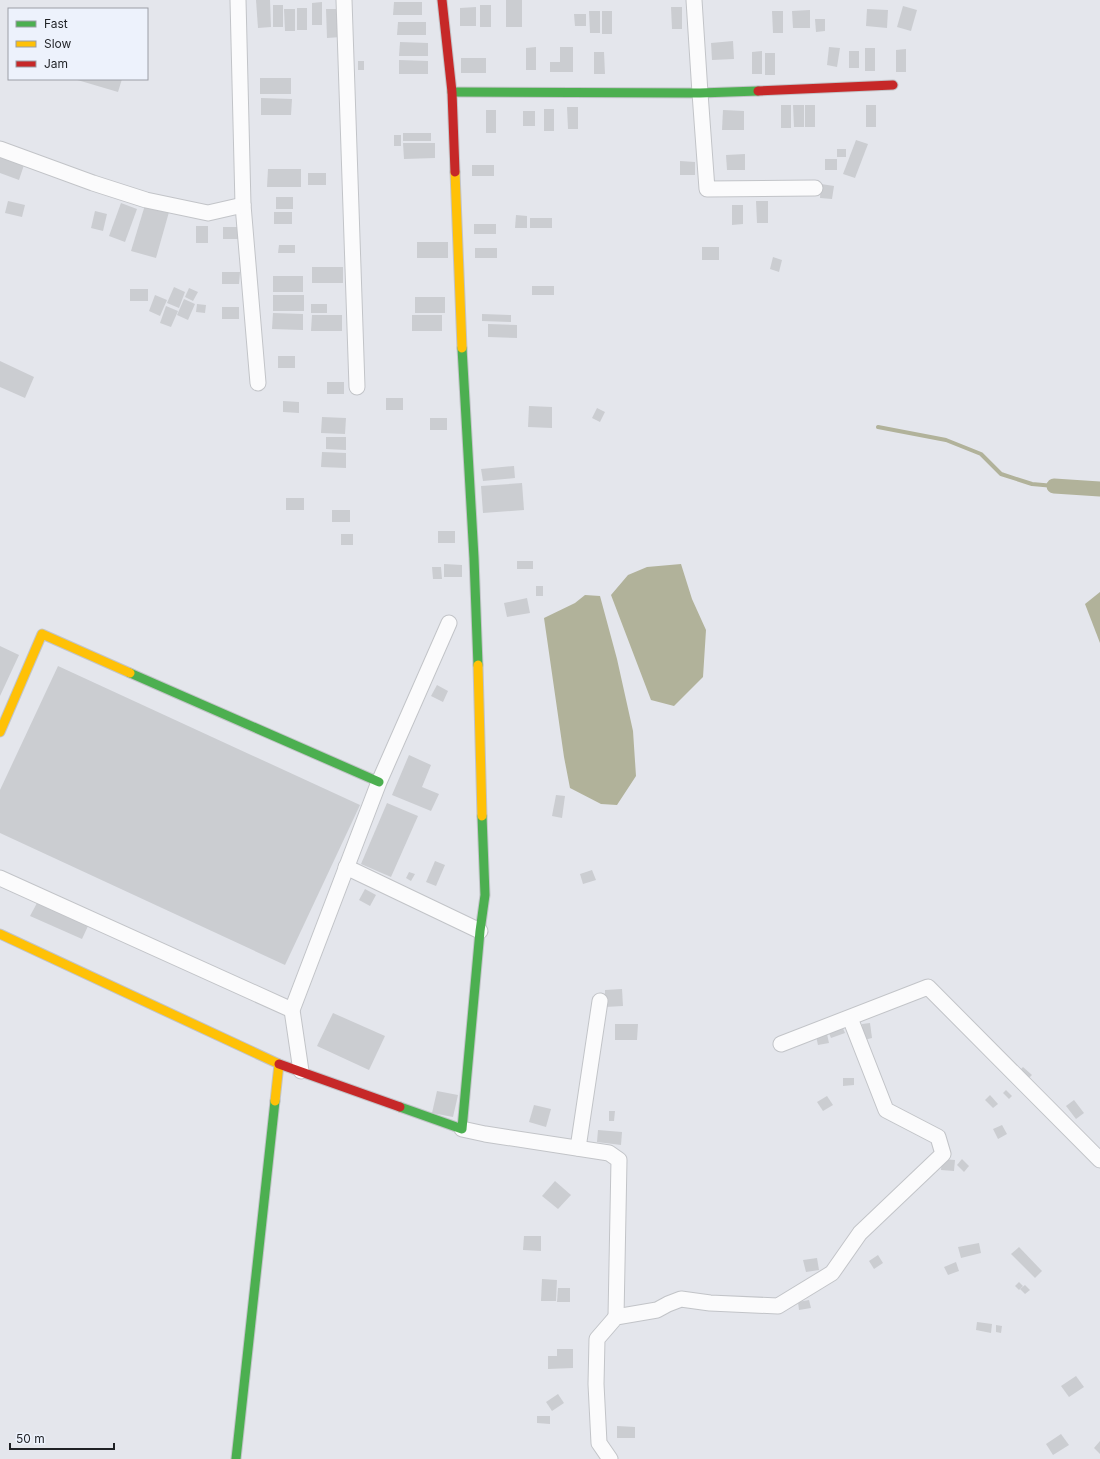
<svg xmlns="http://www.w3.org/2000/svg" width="1100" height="1459" font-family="Inter,sans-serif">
<rect width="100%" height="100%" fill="#e4e6ec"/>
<!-- water -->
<g fill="#b1b29a">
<path d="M681,564L692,599L706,630L703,677L674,706L651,700L611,595L628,575L647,567Z"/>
<path d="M1100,592V643L1085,604Z"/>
<path d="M585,595L600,596L617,659L633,731L636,776L617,805L601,804L570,788L564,757L544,618L575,603Z"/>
</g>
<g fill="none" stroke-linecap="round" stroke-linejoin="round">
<!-- stream -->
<path stroke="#b1b29a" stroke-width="4" d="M878,427L946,440L981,454L1001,474L1032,484L1054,486"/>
<!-- canal -->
<path stroke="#b1b29a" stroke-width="15" d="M1054,486L1100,489"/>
</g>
<!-- building -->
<g fill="#cbcdd1">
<path d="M256,0H270L271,27L258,28Z"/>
<rect x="506" y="0" width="16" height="27"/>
<path d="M322,2V25H312V3Z"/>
<path d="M394,2H422V15H393Z"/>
<rect x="273" y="5" width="10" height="22"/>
<rect x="480" y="5" width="11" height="22"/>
<path d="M903,6L917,10L911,31L897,27Z"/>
<path d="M476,7V26H460V8Z"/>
<path d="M671,7H682V29H672Z"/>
<rect x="297" y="8" width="10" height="22"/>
<path d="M284,9H295V31H285Z"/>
<path d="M326,9H339L341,37L327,38Z"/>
<path d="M867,9L888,10L887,28L866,26Z"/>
<path d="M810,10V28H793L792,11Z"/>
<path d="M589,11H600V33H590Z"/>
<rect x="602" y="11" width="10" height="23"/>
<path d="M772,11H783V33H773Z"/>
<path d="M574,14H586V26H575Z"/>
<path d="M815,19H825V31L816,32Z"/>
<path d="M398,22H426V35H397Z"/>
<path d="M733,41L734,59L712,60L711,43Z"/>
<path d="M400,42L428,43V56H399Z"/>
<path d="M536,47V70H526V48Z"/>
<path d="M560,47H573V72H550V62H560Z"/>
<path d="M829,47L840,48L837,67L827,65Z"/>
<rect x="865" y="48" width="10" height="23"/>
<path d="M906,49V72H896V50Z"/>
<path d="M762,51V74H752V52Z"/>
<rect x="849" y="51" width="10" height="17"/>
<path d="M594,52H604L605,74H594Z"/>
<rect x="765" y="53" width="10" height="22"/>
<rect x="461" y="58" width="25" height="15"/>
<path d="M399,60L428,61V74H399Z"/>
<rect x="358" y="61" width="6" height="9"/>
<rect x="260" y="78" width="31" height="16"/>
<path d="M74,79H122L118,92Z"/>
<path d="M261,98L292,99L291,115H261Z"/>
<rect x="781" y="105" width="10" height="23"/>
<path d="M793,105H804V127H794Z"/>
<rect x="805" y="105" width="10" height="22"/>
<rect x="866" y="105" width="10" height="22"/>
<path d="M567,107H578V129H568Z"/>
<rect x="544" y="109" width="10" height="22"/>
<rect x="486" y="110" width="10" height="23"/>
<path d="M723,110L744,111V130H722Z"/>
<rect x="523" y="111" width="12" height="15"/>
<rect x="403" y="133" width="28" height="8"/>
<rect x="394" y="135" width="7" height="11"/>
<path d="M856,140L868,144L855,178L843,174Z"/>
<path d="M403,143H435V158L404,159Z"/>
<rect x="837" y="149" width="9" height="8"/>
<path d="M0,153L25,162L19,180L0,173Z"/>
<path d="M745,154V170H727L726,155Z"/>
<rect x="825" y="159" width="12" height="11"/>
<path d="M680,161L695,162V175H680Z"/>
<rect x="472" y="165" width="22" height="11"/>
<path d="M268,169H301V187H267Z"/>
<rect x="308" y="173" width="18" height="12"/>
<path d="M821,184L834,186L832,199L820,198Z"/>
<rect x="276" y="197" width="17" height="12"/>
<path d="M8,201L25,205L22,217L5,213Z"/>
<path d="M756,201H768V223H757Z"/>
<path d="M121,203L137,209L125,242L109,236Z"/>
<path d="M145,205L169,212L156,258L131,251Z"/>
<path d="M732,205H743V224L732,225Z"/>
<path d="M95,211L107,214L103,231L91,228Z"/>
<rect x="274" y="212" width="18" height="12"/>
<path d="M516,215L527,216V228H515Z"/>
<rect x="530" y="218" width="22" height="10"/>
<rect x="474" y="224" width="22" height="10"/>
<rect x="196" y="226" width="12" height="17"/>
<rect x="223" y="227" width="17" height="12"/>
<rect x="417" y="242" width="31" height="16"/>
<path d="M279,245H295V253H278Z"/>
<rect x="702" y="247" width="17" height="13"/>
<rect x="475" y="248" width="22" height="10"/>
<path d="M773,257L782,260L779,272L770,269Z"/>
<rect x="312" y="267" width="31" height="16"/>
<path d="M222,272H240L239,284H222Z"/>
<rect x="273" y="276" width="30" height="16"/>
<rect x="532" y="286" width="22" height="9"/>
<path d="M174,287L185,292L179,308L167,303Z"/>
<path d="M189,288L198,292L193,301L185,297Z"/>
<rect x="130" y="289" width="18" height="12"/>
<path d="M155,295L167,300L160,316L149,311Z"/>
<rect x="273" y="295" width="31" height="16"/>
<rect x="415" y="297" width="30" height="16"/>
<path d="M184,299L195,304L188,320L177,315Z"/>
<path d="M197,304L206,305L205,313L196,312Z"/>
<rect x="311" y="304" width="16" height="9"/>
<path d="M166,306L178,311L171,327L160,323Z"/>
<rect x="222" y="307" width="17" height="12"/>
<path d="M273,313L303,314V330L272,329Z"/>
<path d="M482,314L511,315V322L482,321Z"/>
<path d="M312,315H342V331H311Z"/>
<rect x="412" y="315" width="30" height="16"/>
<path d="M488,324L517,325V338L488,337Z"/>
<rect x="278" y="356" width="17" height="12"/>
<path d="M0,361L34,377L25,398L0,387Z"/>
<rect x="327" y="382" width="17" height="12"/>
<rect x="386" y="398" width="17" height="12"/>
<path d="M283,401L299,402V413L283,412Z"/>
<path d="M529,406L552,407V428L528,427Z"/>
<path d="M597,408L605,412L600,422L592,418Z"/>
<path d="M322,417L346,418L345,434L321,433Z"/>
<rect x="430" y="418" width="17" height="12"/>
<path d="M326,437H346V450L326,449Z"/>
<path d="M322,452L346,453V468L321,467Z"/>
<path d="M514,466L515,478L483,481L481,469Z"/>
<path d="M522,483L524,510L483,513L481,486Z"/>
<rect x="286" y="498" width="18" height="12"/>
<rect x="332" y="510" width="18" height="12"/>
<rect x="438" y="531" width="17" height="12"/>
<rect x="341" y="534" width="12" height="11"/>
<rect x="517" y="561" width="16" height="8"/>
<path d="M444,564L462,565V577H444Z"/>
<path d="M432,567H441L442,579H433Z"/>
<rect x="536" y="586" width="7" height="10"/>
<path d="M527,598L530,613L507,617L504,603Z"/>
<path d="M0,646L19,655L0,696Z"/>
<path d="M58,666L360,805L285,965L0,833V790Z"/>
<path d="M437,685L448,691L443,702L431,696Z"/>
<path d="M409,755L431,765L422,787L439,794L431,811L392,795Z"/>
<path d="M556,795L565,796L562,818L552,816Z"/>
<path d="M387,803L418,816L391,877L361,864Z"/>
<path d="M435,861L445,865L436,886L426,882Z"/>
<path d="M592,870L596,880L583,884L580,874Z"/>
<path d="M409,872L415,874L411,881L406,878Z"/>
<path d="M365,889L376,895L370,906L359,900Z"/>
<path d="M37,903L88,926L82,939L30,916Z"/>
<path d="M622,989L623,1006L605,1007V990Z"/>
<path d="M333,1013L385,1036L369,1070L317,1046Z"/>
<path d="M870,1023L872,1038L864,1040L862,1024Z"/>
<path d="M615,1024H638L637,1040H615Z"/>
<path d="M842,1026L845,1033L831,1038L828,1031Z"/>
<path d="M827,1034L829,1043L818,1045L816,1036Z"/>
<path d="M1023,1067L1032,1075L1027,1080L1018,1072Z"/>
<path d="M843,1078H854V1085L843,1086Z"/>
<path d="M1006,1090L1012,1096L1009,1099L1003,1093Z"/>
<path d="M437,1091L458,1095L453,1117L432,1113Z"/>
<path d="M990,1095L998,1104L993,1108L985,1100Z"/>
<path d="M827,1096L833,1105L823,1111L817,1102Z"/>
<path d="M1074,1100L1084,1113L1076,1119L1066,1106Z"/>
<path d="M534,1105L551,1109L546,1127L529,1122Z"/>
<path d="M609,1111H615L614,1121H609Z"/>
<path d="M1002,1125L1007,1134L998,1139L993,1129Z"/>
<path d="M598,1130L622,1132L621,1145L597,1142Z"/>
<path d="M942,1159L955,1160L954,1171L941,1170Z"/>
<path d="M962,1159L969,1166L964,1172L957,1165Z"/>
<path d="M555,1181L571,1195L558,1209L542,1196Z"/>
<path d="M524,1236H541V1251L523,1250Z"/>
<path d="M979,1243L981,1253L961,1258L958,1247Z"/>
<path d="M1019,1247L1042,1271L1035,1278L1011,1254Z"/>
<path d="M878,1255L883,1263L874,1269L869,1261Z"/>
<path d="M817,1258L819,1270L806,1272L803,1260Z"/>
<path d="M956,1262L959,1271L948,1275L944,1267Z"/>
<path d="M542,1279L557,1280L556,1301H541Z"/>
<path d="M1019,1282L1023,1286L1019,1290L1015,1286Z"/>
<path d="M1025,1285L1030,1290L1025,1294L1020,1289Z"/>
<path d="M558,1288H570V1302H557Z"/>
<path d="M809,1300L811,1308L799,1310L798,1302Z"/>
<path d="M977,1322L992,1324L991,1333L976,1330Z"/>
<path d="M996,1325L1002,1326L1001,1333L996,1332Z"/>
<path d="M557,1349H573V1368L548,1369V1356H557Z"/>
<path d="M1076,1376L1084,1387L1069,1397L1061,1386Z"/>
<path d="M558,1394L564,1403L552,1411L546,1402Z"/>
<path d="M537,1416H550V1424L537,1423Z"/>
<path d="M617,1426L635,1427V1438H617Z"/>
<path d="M1061,1434L1069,1445L1053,1455L1046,1444Z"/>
<path d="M1100,1441V1454L1094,1448Z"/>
</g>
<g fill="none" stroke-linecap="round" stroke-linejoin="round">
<defs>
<g id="street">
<path d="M238,0L243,205L258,383"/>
<path d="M344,0L357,387"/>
<path d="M694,0L700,93L707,189L815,188"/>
<path d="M0,149L93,183L146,200L208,213L243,205"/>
<path d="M346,867L480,931"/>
<path d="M0,878L292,1010"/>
<path d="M781,1044L928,987L1100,1160"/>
<path d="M301,1071L292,1010L379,782L449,623"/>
<path d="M462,1129L485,1134L609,1153L619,1160L616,1317"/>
<path d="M578,1148L600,1001"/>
<path d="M610,1459L599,1443L596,1384L597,1339L616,1317L657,1310L668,1304L681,1299L710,1303L778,1306L832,1273L860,1233L943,1154L938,1137L886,1110L850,1018"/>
</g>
<g id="fast">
<path d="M452,92L700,93L758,91"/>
<path d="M462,348L474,558L478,665"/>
<path d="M130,673L379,782"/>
<path d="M400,1107L462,1129L480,931L485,895L482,816"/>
<path d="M236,1459L275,1101"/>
</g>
<g id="slow">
<path d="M455,172L462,348"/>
<path d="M478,665L482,816"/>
<path d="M0,732L42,634L130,673"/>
<path d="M0,934L279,1064L275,1101"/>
</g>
<g id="jam">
<path d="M442,0L452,92L455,172"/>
<path d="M758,91L893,85"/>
<path d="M279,1064L400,1107"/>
</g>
</defs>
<!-- street casing -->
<use href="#street" stroke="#c2c4c8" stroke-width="17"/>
<!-- fast casing -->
<use href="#fast" stroke="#c2c4c8" stroke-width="11"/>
<!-- slow casing -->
<use href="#slow" stroke="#c2c4c8" stroke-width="11"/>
<!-- jam casing -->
<use href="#jam" stroke="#c2c4c8" stroke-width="11"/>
<!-- street -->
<use href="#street" stroke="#fbfbfc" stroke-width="15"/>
<!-- fast -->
<use href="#fast" stroke="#4caf50" stroke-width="9"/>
<!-- slow -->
<use href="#slow" stroke="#ffc107" stroke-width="9"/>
<!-- jam -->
<use href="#jam" stroke="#c62828" stroke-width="9"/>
</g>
<!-- legend -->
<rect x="8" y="8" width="140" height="72" fill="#edf2fc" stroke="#9b9ea6"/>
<rect x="16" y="21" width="20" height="6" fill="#4caf50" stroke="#9b9ea6"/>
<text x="44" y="28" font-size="12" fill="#1f2125">Fast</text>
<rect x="16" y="41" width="20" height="6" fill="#ffc107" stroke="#9b9ea6"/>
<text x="44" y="48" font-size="12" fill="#1f2125">Slow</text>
<rect x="16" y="61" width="20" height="6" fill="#c62828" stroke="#9b9ea6"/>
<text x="44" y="68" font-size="12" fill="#1f2125">Jam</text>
<!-- scale -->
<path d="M10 1443v6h104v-6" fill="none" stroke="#1f2125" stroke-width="2"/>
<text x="16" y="1443" font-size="12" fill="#1f2125" stroke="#edf2fc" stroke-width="3" paint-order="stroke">50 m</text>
</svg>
